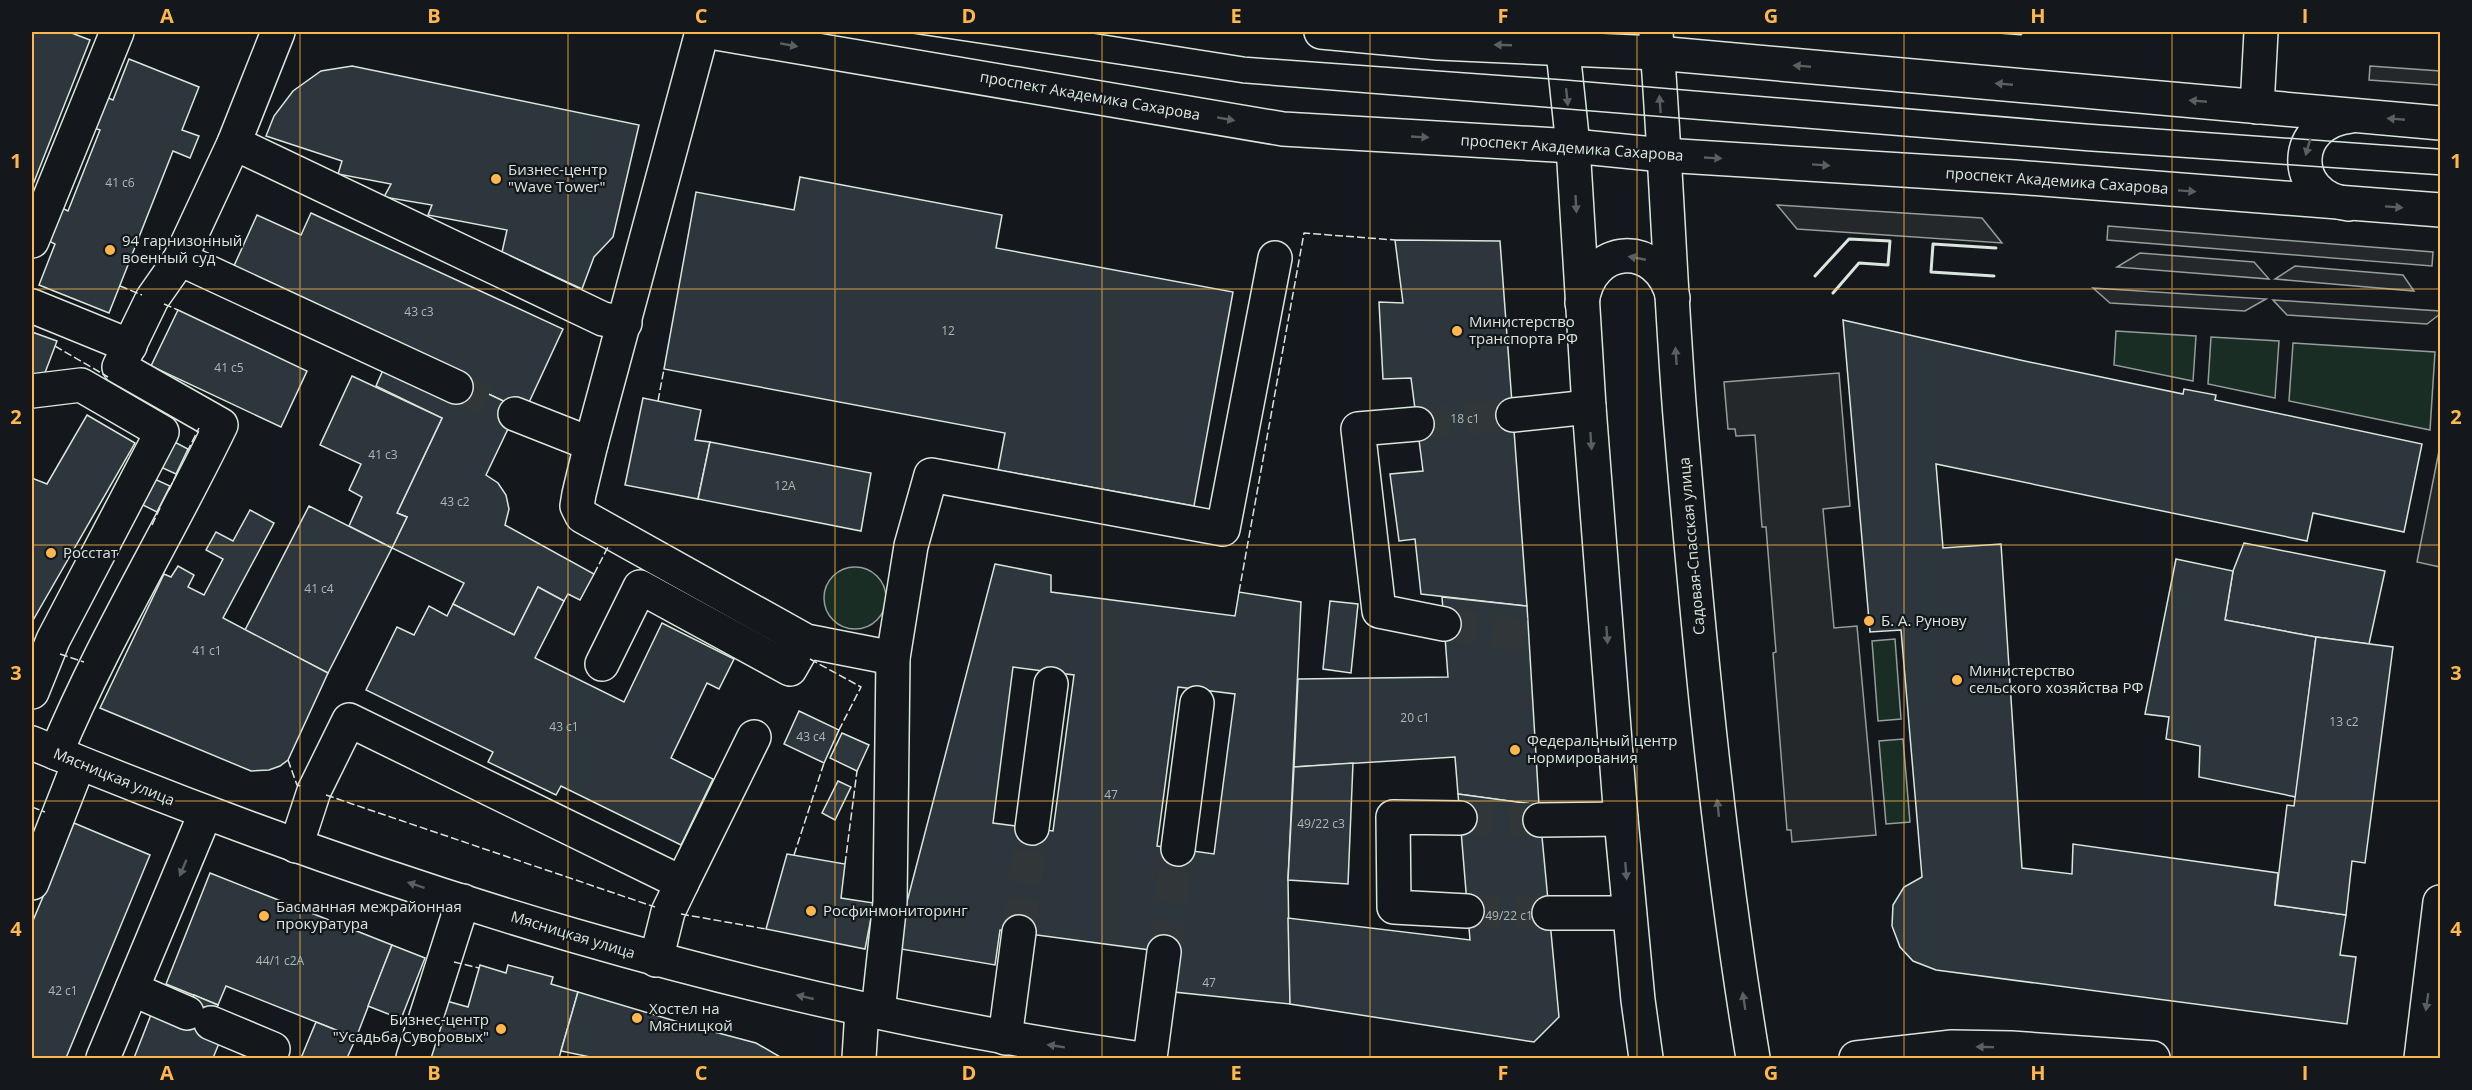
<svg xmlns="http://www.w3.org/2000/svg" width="2472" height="1090" font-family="'Open Sans',sans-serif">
<rect width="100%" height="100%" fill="#14181c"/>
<!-- green -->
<g fill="#1a2d24" stroke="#939e99" stroke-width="1.5">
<path d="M2116,331L2196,336L2193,381L2114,365Z"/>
<path d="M2211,337L2279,341L2275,398L2208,384Z"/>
<path d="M2293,343L2435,352L2430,430L2289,401Z"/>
<circle cx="855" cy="598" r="31"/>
<path d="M1895,639L1901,719L1878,721L1872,641Z"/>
<path d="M1903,739L1910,822L1886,824L1879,741Z"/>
</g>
<!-- parking -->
<g fill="#24282b" stroke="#939e99" stroke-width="1.5">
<path d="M2370,66L2440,71L2439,85L2369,80Z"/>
<path d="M1777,205L1982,218L2002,243L1797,229Z"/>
<path d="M2108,226L2433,252L2432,266L2107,240Z"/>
<path d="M2140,253L2254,262L2269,279L2117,267Z"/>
<path d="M2295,266L2403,275L2414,291L2275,279Z"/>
<path d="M2093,288L2266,299L2245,311L2110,303Z"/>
<path d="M2273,300L2440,311V314L2427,324L2287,315Z"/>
<path d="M1839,373L1850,506L1823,509L1834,628L1857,626L1876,835L1792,842L1791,830H1787L1773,653L1776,652L1766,527H1762L1755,435L1736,436L1735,429H1728L1724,382Z"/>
<path d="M2440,446V567L2417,562Z"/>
</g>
<!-- building -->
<g fill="#2c363c" stroke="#d8e6dc" stroke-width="1.5" fill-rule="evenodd">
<path d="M32,32H69L90,40L32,187Z"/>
<path d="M129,59L199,87L182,130L199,136L190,158L173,151L109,313L39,285L55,244L49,241L62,208L68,211L100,130L94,128L106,97L113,100Z"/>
<path d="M352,66L639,125L613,237L594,257L582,289L502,252L507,230L428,215L432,205L384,197L391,184L338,174L342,161L266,136L274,116L293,91L321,71Z"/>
<path d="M800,177L1002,215L996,248L1233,292L1194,506L998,470L1005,433L664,369L696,192L794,210Z"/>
<path d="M311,213L563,329L525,411L275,295L233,268L257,215L301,235Z"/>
<path d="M1395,240L1500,241L1527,606L1421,594L1415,539L1399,541L1390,474L1423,471L1411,378L1383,379L1379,302L1403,303Z"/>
<path d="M178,310L307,371L281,427L151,366Z"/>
<path d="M1843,320L2020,360L2183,394L2184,389L2216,395L2215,400L2422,444L2404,532L2313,513L2307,541L1936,464L1943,548L2001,544L2022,868L2072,874L2073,844L2278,873L2275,905L2346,915L2340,955L2356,957L2347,1024L1936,970L1913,961L1900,947L1892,926L1893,905L1904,887L1922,877L1901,630L1870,632Z"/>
<path d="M32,332L57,341L43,378L32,374Z"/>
<path d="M383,370L459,380L518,408L486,475L498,483L506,495L509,509L505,525L594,574L580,600L568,594L564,601L538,587L514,635L453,604L464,583L392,548L407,517L397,513L442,418L376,386Z"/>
<path d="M352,376L442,418L397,513L407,517L392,548L349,526L362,497L349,490L361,464L320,445Z"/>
<path d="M643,398L701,410L695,440L710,442L698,499L625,485Z"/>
<path d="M87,415L135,443L32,622V478L47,484Z"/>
<path d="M167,438L188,449L176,474L154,464Z"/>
<path d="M710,442L871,473L861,531L698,499Z"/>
<path d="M148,476L170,486L157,512L135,501Z"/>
<path d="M309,506L392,548L328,673L245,630Z"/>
<path d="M250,510L274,523L223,618L328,673L288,760L280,766L269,770L251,771L100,708L164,574L171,577L178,566L194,575L188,587L204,595L223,559L206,550L216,532L233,541Z"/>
<path d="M2244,543L2385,571L2369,644L2316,637L2225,620L2233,571Z"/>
<path d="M2176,559L2233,571L2225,620L2316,637L2296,797L2199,777L2200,746L2166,739L2169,717L2145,714Z"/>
<path d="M995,564L1051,575V592L1235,616L1239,592L1301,602L1288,880L1290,1004L1174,992L1180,954L1000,930L995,965L895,948ZM1013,667L1074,675L1053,831L993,823ZM1178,687L1235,694L1214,854L1157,846Z"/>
<path d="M538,587L564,601L535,658L624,702L662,623L734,659L719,689L707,683L671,758L713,779L681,845L561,786L556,795L488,762L493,752L366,690L397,627L414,635L429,606L447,616L453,604L514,635Z"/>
<path d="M1442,597L1527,606L1539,805L1458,794L1455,757L1294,767L1298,679L1448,677Z"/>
<path d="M1330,601L1358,604L1351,673L1323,669Z"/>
<path d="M2316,637L2393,647L2365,863L2352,861L2346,915L2275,905L2287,805L2294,806Z"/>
<path d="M799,711L839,730L824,763L784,744Z"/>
<path d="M842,733L869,745L857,771L830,758Z"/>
<path d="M1353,763L1348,884L1288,880L1294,767Z"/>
<path d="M838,781L851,787L835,820L822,813Z"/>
<path d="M1458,794L1539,805L1559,1017L1534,1042L1290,1004L1288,918L1470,940Z"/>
<path d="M74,823L150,855L66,1058H32V923Z"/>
<path d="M787,854L845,864L841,898L874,903L865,949L766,929Z"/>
<path d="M210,873L392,945L356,1038L226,986L218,1005L166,984Z"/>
<path d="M392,945L425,958L401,1019L368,1006Z"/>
<path d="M480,965L506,973L508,965L553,977L551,984L578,992L559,1058H426L443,1000L468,1007Z"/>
<path d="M578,992L692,1026L756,1043L782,1058H595L561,1051Z"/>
<path d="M194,995L218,1005L208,1030L222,1036L213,1058H134L154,1007L185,1019Z"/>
<path d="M316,1022L356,1038L347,1058H301Z"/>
</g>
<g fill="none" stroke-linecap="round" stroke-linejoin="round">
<!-- minor-tunnel -->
<g stroke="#313739" stroke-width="33" stroke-dasharray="33 16" stroke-linecap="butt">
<path d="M456,387L515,414"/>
<path d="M1417,424L1513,415"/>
<path d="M1444,624L1529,635"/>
<path d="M1460,818L1540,820"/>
<path d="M1467,911L1549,913"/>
<path d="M1019,932L1032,828"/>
<path d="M1164,952L1178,849"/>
</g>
<defs>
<g id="minor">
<path d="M702,32L591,444L579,494L577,506L582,516L806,641L893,658"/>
<path d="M2257,107L2261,32"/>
<path d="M234,143L603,319L625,323"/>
<path d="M2348,204C2289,196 2291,122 2351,116"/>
<path d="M32,241L117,32"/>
<path d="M180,259L456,387"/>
<path d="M1582,303C1589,243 1659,239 1673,298"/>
<path d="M32,306L130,346"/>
<path d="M32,391L81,385L162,432L53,640L32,692"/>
<path d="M515,414L591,444"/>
<path d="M1513,415L1589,407"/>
<path d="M1417,424L1358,429L1379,611L1444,624"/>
<path d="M602,664L640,587L790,669L806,641"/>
<path d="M32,743C388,891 752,1003 1135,1058"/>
<path d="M56,753C103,640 168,535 221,425L119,367L152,299L180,259L234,143L278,32"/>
<path d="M1460,818L1393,817L1394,907L1467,911"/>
<path d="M1540,820L1621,819"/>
<path d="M1032,828L1051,684"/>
<path d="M296,846L314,791L349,720L682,883L754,737"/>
<path d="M1178,849L1197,703"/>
<path d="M32,883L79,763"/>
<path d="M1549,913H1629"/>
<path d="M656,960L668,912L682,883"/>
<path d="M132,989L187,1013"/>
<path d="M878,1012L890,902L893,658L911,546L931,475L1223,529L1275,258"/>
<path d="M211,1023L273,1049"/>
<path d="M1005,1038L1019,932"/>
<path d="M103,1058L205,814"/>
<path d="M413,1058L463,901"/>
<path d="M859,1058L862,1010"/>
<path d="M1150,1058L1164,952"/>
<path d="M2421,1058L2440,902"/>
</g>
<g id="major">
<path d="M710,32L1283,129L1573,146L1663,155L2015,177L2440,210"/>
<path d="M1321,32L1439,43L1657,53L2440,123"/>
<path d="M1561,32L1573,146L1589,407L1621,819L1638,1000L1646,1058"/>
<path d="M1656,33C1666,161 1670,288 1680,416C1698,631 1718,846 1753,1058"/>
<path d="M1856,1058L1952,1047L2011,1048L2153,1058"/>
</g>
</defs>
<!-- minor casing -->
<use href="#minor" stroke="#d8e6dc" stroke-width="36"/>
<!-- major casing -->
<use href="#major" stroke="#d8e6dc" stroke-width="36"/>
<!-- minor -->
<use href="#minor" stroke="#14181c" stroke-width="33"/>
<!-- major -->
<use href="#major" stroke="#14181c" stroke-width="33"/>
<!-- tram -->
<g stroke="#d8e6dc" stroke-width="1.5">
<path d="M905,32L1243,83L2088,151L2440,175"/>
<path d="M1086,32L1245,57L1566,80L2089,124L2440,149"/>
</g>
<!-- fence -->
<g stroke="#d8e6dc" stroke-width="1.5" stroke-dasharray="8 3" stroke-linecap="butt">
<path d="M120,286L142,295"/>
<path d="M164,304L178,310"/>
<path d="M55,346L108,377"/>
<path d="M658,401L664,369"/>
<path d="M187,452L199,428"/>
<path d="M169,490L178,471"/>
<path d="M152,525L160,508"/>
<path d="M594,574L608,547L610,549"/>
<path d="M1239,592L1304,233L1395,240"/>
<path d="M60,654L84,662"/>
<path d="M810,659L861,687L839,730"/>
<path d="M288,760L297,785L303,787"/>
<path d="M326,795L655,907"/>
<path d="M32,807L45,812"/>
<path d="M794,855L824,763"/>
<path d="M845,864L857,771"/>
<path d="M681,914L766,929"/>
<path d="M454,962L479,968"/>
</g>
<!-- wall -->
<g stroke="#d8e6dc" stroke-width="3">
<path d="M1994,32L2021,34"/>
<path d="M1815,276L1849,239L1890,241L1888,265L1859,263L1833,293"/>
<path d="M1994,276L1931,272L1933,244L1996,248"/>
</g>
</g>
<!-- one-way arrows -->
<defs><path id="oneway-solid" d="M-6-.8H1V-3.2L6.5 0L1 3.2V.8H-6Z" transform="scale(1.5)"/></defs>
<g fill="#59605f">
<use href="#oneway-solid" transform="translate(789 45) rotate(10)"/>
<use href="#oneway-solid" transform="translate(1503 45) rotate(-178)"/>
<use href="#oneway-solid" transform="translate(1802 66) rotate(-175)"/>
<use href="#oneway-solid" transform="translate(2004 84) rotate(-175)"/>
<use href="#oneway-solid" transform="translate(1567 97) rotate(84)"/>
<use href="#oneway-solid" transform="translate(2198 101) rotate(-175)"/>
<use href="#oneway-solid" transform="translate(1660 104) rotate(-94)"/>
<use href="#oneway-solid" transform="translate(1226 119) rotate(10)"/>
<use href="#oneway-solid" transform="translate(2396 119) rotate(-175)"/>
<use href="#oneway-solid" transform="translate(1420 137) rotate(3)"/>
<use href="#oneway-solid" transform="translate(2308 147) rotate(106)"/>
<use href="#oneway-solid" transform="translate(1713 158) rotate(3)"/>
<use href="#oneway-solid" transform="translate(1821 165) rotate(4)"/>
<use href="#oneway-solid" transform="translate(2187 191) rotate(4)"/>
<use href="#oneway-solid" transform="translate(1576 204) rotate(87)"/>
<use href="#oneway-solid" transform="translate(2394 207) rotate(4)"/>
<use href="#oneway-solid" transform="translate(1637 258) rotate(-169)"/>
<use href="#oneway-solid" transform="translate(1676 356) rotate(-94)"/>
<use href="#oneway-solid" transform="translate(1591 441) rotate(86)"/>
<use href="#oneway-solid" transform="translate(1607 635) rotate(86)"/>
<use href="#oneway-solid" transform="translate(1718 808) rotate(-96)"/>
<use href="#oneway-solid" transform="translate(183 868) rotate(113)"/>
<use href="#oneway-solid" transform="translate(1626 871) rotate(85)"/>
<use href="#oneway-solid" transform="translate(416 885) rotate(-162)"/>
<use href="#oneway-solid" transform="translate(805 997) rotate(-167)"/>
<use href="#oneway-solid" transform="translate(1744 1001) rotate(-99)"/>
<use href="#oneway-solid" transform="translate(2427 1002) rotate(98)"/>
<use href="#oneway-solid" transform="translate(1056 1046) rotate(-171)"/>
<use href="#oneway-solid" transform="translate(1985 1047) rotate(-179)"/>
</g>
<!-- grid -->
<path fill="none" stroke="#ffb74d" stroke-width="1.5" stroke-opacity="0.55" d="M300,32V1058M568,32V1058M835,32V1058M1102,32V1058M1370,32V1058M1637,32V1058M1904,32V1058M2172,32V1058M32,289H2440M32,545H2440M32,801H2440"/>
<!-- markers -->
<g fill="#ffb74d" stroke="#14181c" stroke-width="2">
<circle cx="496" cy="179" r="6"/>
<circle cx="110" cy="250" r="6"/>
<circle cx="1457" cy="331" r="6"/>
<circle cx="51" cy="553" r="6"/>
<circle cx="1869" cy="621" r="6"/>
<circle cx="1957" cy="680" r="6"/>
<circle cx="1515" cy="750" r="6"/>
<circle cx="811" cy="911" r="6"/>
<circle cx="264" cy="916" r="6"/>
<circle cx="637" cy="1018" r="6"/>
<circle cx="501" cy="1029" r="6"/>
</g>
<g text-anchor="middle" stroke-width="4.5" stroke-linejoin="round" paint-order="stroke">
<!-- number labels -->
<g font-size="12" fill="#adbab4">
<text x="120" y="187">41 с6</text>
<text x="419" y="316">43 с3</text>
<text x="948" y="335">12</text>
<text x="229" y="372">41 с5</text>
<text x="1465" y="423">18 с1</text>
<text x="383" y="459">41 с3</text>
<text x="785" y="490">12А</text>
<text x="455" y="506">43 с2</text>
<text x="319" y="593">41 с4</text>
<text x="207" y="655">41 с1</text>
<text x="1415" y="722">20 с1</text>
<text x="2344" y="726">13 с2</text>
<text x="564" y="731">43 с1</text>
<text x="811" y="741">43 с4</text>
<text x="1111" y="799">47</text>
<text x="1321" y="828">49/22 с3</text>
<text x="1509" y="920">49/22 с1</text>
<text x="280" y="965">44/1 с2А</text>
<text x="1209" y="987">47</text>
<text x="63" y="995">42 с1</text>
</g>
<!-- street labels -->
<g font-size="15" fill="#d8e6dc" stroke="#14181c">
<text transform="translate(1090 96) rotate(10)" y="5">проспект Академика Сахарова</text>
<text transform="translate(1572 148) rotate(4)" y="5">проспект Академика Сахарова</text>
<text transform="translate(2057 181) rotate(4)" y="5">проспект Академика Сахарова</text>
<text transform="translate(1692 546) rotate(-95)" y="5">Садовая-Спасская улица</text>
<text transform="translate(114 777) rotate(22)" y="5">Мясницкая улица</text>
<text transform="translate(573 935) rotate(17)" y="5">Мясницкая улица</text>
</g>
<!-- poi labels -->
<g font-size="15" fill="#d8e6dc" stroke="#14181c" text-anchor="start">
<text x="508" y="175">Бизнес-центр<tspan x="508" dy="17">"Wave Tower"</tspan></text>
<text x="122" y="246">94 гарнизонный<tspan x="122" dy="17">военный суд</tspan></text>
<text x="1469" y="327">Министерство<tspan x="1469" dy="17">транспорта РФ</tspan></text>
<text x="63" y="558">Росстат</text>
<text x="1881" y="626">Б. А. Рунову</text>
<text x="1969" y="676">Министерство<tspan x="1969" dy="17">сельского хозяйства РФ</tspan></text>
<text x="1527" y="746">Федеральный центр<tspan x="1527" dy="17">нормирования</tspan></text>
<text x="276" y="912">Басманная межрайонная<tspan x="276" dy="17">прокуратура</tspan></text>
<text x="823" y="916">Росфинмониторинг</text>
<text x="649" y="1014">Хостел на<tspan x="649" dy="17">Мясницкой</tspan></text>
<text x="489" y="1025" text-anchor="end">Бизнес-центр<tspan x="489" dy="17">"Усадьба Суворовых"</tspan></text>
</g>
</g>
<!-- border -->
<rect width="2472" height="1090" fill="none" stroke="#14181c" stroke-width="66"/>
<rect x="33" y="33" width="2406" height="1024" fill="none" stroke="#ffb74d" stroke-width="2"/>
<g font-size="20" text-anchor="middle" font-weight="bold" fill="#ffb74d">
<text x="167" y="23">A</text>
<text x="434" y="23">B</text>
<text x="701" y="23">C</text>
<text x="969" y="23">D</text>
<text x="1236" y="23">E</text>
<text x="1503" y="23">F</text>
<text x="1771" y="23">G</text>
<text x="2038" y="23">H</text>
<text x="2305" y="23">I</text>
<text x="16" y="168">1</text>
<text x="2456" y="168">1</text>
<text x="16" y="424">2</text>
<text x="2456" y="424">2</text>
<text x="16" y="680">3</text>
<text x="2456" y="680">3</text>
<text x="16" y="936">4</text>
<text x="2456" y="936">4</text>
<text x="167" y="1080">A</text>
<text x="434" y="1080">B</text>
<text x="701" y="1080">C</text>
<text x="969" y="1080">D</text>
<text x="1236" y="1080">E</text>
<text x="1503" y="1080">F</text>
<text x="1771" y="1080">G</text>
<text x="2038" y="1080">H</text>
<text x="2305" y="1080">I</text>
</g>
</svg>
